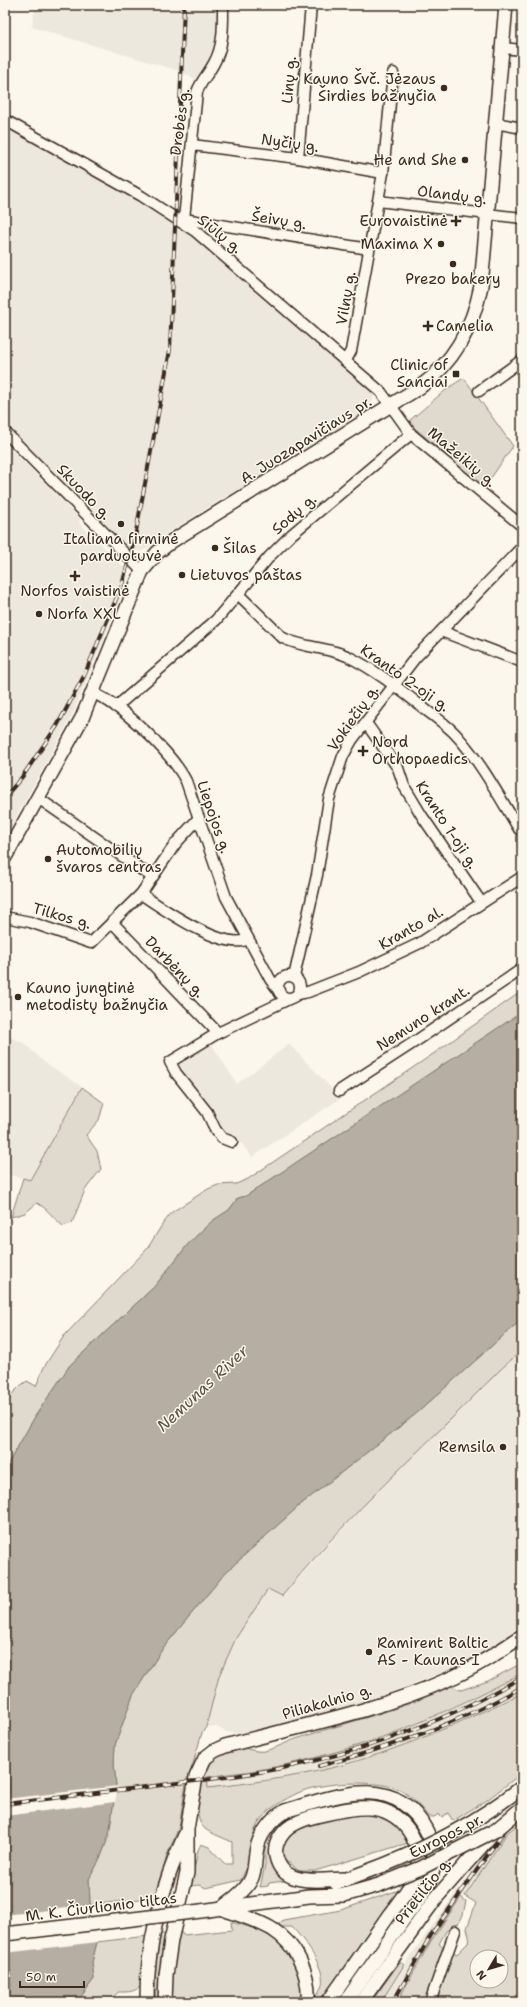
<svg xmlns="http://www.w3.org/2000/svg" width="527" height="2007" font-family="'Shantell Sans',sans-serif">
<rect width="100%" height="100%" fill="#fbf7ec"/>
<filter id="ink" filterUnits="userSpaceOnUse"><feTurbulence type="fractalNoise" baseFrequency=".025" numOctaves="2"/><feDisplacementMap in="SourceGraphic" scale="8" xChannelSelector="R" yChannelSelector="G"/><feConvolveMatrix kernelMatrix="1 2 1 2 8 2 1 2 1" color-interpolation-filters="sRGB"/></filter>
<g filter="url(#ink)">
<!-- built -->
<g fill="#ede8dd">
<path d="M35,5H223L218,52L198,80L176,70L32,27Z"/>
<path d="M5,126L130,197L181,228L209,251L372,391L374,396L370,406L362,413L167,533L147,549L140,552L128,547L5,424Z"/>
<path d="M5,442L77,516L80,519L79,523L117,560L125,568L129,577L72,716L5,837Z"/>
<path d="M5,1035L24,1043L43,1061L82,1087L30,1180L5,1174Z"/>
<path d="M210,1042L237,1084L289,1044L341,1098L252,1157L242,1144L233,1139L177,1073L175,1064Z"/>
<path d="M522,1350V1629L454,1668L397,1690L324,1714L237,1734L226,1732L217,1727H206L219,1676L236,1638L268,1589L282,1596L379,1489L483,1388L500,1368Z"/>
<path d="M522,1673V1693L460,1723L411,1743L331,1768L293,1776L208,1788L207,1777L259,1770L332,1753L432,1718L474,1698Z"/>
<path d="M507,1833L465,1896L461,1897L431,1941L397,2002H381L404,1965L486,1851Z"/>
</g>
<!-- green -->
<g fill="#dfd9ce" stroke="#8d8276" fill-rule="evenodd">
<path d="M464,378L513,446L484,488L410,424V420C428,406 444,389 464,378Z"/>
<path d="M522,991V1012L246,1196L238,1198L229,1210L212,1221L189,1243L154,1287L70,1365L36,1415L5,1469V1423L8,1418L5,1415V1401L20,1386L27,1381L36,1386L44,1367L64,1336L147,1249L162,1225L172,1212L208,1189L218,1185L236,1184L248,1179L436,1052Z"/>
<path d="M82,1087L104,1103L99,1120L86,1135L97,1151L101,1169L85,1190L72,1223L63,1226C53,1218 48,1209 37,1203L25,1213L11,1217L23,1178L30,1180Z"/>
<path d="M522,1321V1350C495,1373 471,1400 446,1424C389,1479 332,1535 282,1596L268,1589L236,1638L219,1676L206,1727L202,1733L189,1777L187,1778L179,1827L167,1855L157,1897L90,1905L89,1879L100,1859L109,1835L116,1786L114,1763L115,1745L133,1695L163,1648L226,1572L300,1505L417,1413L514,1326Z"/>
<path d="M522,1663V1673C461,1705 399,1735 332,1753C308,1760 283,1766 258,1770C241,1773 224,1774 207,1777L208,1788C249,1783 290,1778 331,1768C398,1751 460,1723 522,1693V1773L487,1800L453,1821L448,1813L442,1817L439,1814L434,1817H429C420,1807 412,1796 400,1790C379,1779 319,1782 298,1793C285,1799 267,1809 259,1822C249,1837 253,1852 249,1869H246L241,1880L206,1888L200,1885L191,1886L198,1850L201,1844L209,1847L225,1864H232V1842C224,1838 212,1834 205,1829C190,1817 200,1769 213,1758C217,1755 240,1747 244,1748C252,1750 260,1753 268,1750C279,1747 290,1740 302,1737C352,1721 403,1709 451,1686L461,1690L488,1681Z"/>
<path d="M365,1797C398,1804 407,1805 423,1837L419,1838C415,1828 405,1813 395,1808C371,1796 344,1803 320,1810C311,1812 299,1814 291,1818C263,1832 264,1860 284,1881L269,1883L268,1886L260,1887C262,1879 264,1871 265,1863C265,1856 264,1848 266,1841C276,1807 335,1803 365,1797Z"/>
<path d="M366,1814C389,1817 397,1823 408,1843L315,1871H299L288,1862L286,1864C266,1822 341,1816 366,1814Z"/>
<path d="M522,1821V2002H397L431,1941L461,1897L466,1901L463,1915L459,1923L446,1931L439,1944L457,1954L468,1943L469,1936L467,1928L476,1903L465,1896L507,1833ZM477,1957H501V1981H477Z"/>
<path d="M421,1881L418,1889L338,2002H335L417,1882Z"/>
<path d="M399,1890L322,2002H315C315,1995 320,1991 322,1985C326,1967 303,1939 292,1927H281L279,1924L283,1920L341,1910Z"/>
<path d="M231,1922C261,1929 291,1941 299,1974C302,1983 302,1993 303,2002H172V1974L178,1932H181L183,1935L232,1930Z"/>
<path d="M161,1934H166L160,2002H155L156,1961Z"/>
<path d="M147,1936L143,1983C136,1993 128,1992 118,1992L109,2002H77L94,1979L92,1962L97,1942Z"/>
<path d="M400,1962L404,1965L381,2002H371Z"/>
</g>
<!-- water -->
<path fill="#b6aea2" stroke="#85796d" d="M522,1012V1321L514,1326L417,1413L300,1505L226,1572L163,1648L133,1695L115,1745L114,1763L116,1786L109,1835L100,1859L89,1879L90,1905L97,1942L92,1962L94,1979L77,2002H5V1469L36,1415L70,1365L154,1287L189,1243L212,1221L229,1210L238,1198L246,1196Z"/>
<!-- pier -->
<g fill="#fbf7ec">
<path d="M118,1786L115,1802L5,1816V1799Z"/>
<path d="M92,1905L98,1942L5,1953V1915Z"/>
</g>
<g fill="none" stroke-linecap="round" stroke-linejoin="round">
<defs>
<g id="minor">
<path d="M502,48L522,50"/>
<path d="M5,120L141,196L195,231L381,392L411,434L522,526"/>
<path d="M495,123L522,128"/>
<path d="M192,145L298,158L383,173"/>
<path d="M298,158L311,5"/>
<path d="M378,201L522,218"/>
<path d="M184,219L369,249"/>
<path d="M182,223L184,219L197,92C201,81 209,73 214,63C224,46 223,24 223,5"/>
<path d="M346,360L351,351L383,173L393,73"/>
<path d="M479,391L522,360"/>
<path d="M5,432L142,571"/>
<path d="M239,595L283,638C303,648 327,647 347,656C374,669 398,688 421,706C433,716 448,725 458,737C482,764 500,798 519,829"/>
<path d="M441,631L522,662"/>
<path d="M93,693C123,706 171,752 186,781L226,897L270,979L279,991"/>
<path d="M116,707L216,620L270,556L292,534L411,434"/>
<path d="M366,723L398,768L404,786L422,816L481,902"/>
<path d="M38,798L152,877"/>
<path d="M141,894C162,908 224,952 248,939"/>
<path d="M5,917L30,922L91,943L141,894L176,843L199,818"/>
<path d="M112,922L218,1033"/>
<circle cx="289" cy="987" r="11"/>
<path d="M294,977L317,875L329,799L343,756L352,740L415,658L522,547"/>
<path d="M298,994L308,992L359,972L420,943L522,877"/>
<path d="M339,1091L419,1039L522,969"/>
<path d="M232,1142L222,1138L215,1129L207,1112L176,1073L170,1062L218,1033L291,998"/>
<path d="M430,2002L455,1931"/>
</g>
<g id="major">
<path d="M5,857L82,718L142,571L158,552L172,541L420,387C454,362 473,327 481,286L506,5"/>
<path d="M336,1883L384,1865"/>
<path d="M222,1908C230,1901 243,1893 249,1883C256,1873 254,1864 256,1853C258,1836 271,1819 285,1811C335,1796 395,1771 426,1830C434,1845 437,1860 431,1877C426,1892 413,1907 403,1920C384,1948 365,1975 345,2002"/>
<path d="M223,1909C239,1915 257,1920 272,1929C296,1944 310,1973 308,2002"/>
<path d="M201,1911L309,1896L344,1895L379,1885"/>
<path d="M147,2002C146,1947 162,1884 185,1835"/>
<path d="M165,2002L166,1975L171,1940L187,1873V1829L196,1777L205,1758L214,1751L225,1746C300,1726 378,1711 449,1679C474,1668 499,1652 522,1636"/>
<path d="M328,2002C349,1973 369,1944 389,1915C398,1903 416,1882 419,1866C420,1856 416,1843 411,1834C390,1800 359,1806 325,1814C311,1817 294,1821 284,1832C278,1839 274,1847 276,1856C282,1887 319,1880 343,1879"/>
<path d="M361,2002L436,1898L494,1832"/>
</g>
</defs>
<!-- minor casing -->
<use href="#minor" stroke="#3b2a1e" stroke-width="13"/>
<!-- major casing -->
<use href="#major" stroke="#3b2a1e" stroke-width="16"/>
<!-- minor -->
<use href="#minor" stroke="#fbf7ec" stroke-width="10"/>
<!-- major -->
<use href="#major" stroke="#fbf7ec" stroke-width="13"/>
<defs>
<g id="rail">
<path d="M5,797L22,777L57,726L84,676L122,585L135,537L170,350L184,5"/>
<path d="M319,1766C389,1748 459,1723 522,1687"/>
<path d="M5,1804C60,1797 115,1791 170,1784C218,1778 266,1773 313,1761C386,1744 456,1715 522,1677"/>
<path d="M393,2002L431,1935L522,1806"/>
</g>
</defs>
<!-- rail casing -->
<use href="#rail" stroke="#3b2a1e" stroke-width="4"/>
<!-- rail -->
<use href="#rail" stroke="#fbf7ec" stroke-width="2.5" stroke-dasharray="8" stroke-linecap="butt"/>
<defs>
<g id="major-bridge">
<path d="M384,1865C434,1845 480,1820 522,1787"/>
<path d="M379,1885L421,1868L496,1830L522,1808"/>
<path d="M5,1934L201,1911"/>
</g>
</defs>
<!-- major-bridge casing -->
<use href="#major-bridge" stroke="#3b2a1e" stroke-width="16" stroke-linecap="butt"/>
<!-- major-bridge -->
<use href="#major-bridge" stroke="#fbf7ec" stroke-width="13"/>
</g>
</g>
<!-- markers -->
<g fill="#3b2a1e" stroke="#fbf7ec" stroke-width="1.5">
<circle cx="444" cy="88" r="4"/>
<circle cx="465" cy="160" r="4"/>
<path d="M454 215h4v4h4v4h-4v4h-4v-4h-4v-4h4z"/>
<circle cx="441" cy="244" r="4"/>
<circle cx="453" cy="264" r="4"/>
<path d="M426 320h4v4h4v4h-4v4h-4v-4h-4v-4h4z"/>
<rect x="452" y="370" width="8" height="8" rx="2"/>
<circle cx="121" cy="524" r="4"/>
<circle cx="215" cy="548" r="4"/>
<circle cx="182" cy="575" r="4"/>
<path d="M73 570h4v4h4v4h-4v4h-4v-4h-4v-4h4z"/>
<circle cx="39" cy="614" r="4"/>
<path d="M361 745h4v4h4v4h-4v4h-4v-4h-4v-4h4z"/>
<circle cx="48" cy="859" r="4"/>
<circle cx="18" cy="997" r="4"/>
<circle cx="503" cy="1447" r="4"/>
<circle cx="369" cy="1652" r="4"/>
</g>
<g text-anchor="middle" stroke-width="3" stroke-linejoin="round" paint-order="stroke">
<!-- poi labels -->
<g font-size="15" fill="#3b2a1e" stroke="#fbf7ec" text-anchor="start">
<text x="436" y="84" text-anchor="end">Kauno Švč. Jėzaus<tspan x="436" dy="17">Širdies bažnyčia</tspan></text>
<text x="457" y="165" text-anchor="end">He and She</text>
<text x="448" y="226" text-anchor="end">Eurovaistinė</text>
<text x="433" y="249" text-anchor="end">Maxima X</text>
<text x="453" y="284" text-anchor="middle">Prezo bakery</text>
<text x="436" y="331">Camelia</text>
<text x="448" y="370" text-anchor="end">Clinic of<tspan x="448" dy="17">Sanciai</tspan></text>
<text x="121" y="544" text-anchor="middle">Italiana firminė<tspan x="121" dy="17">parduotuvė</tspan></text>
<text x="223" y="553">Šilas</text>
<text x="190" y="580">Lietuvos paštas</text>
<text x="75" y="596" text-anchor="middle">Norfos vaistinė</text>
<text x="47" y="619">Norfa XXL</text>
<text x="372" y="747">Nord<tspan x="372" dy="17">Orthopaedics</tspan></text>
<text x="56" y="855">Automobilių<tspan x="56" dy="17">švaros centras</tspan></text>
<text x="26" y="993">Kauno jungtinė<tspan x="26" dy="17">metodistų bažnyčia</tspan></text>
<text x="495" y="1452" text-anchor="end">Remsila</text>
<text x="377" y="1648">Ramirent Baltic<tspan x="377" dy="17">AS - Kaunas I</tspan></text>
</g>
<!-- street labels -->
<g font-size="15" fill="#3b2a1e" stroke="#fbf7ec">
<text transform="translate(289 80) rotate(-85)" y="5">Linų g.</text>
<text transform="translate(180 122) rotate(-82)" y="5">Drobės g.</text>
<text transform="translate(290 143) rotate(8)" y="5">Nyčių g.</text>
<text transform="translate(452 195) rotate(7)" y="5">Olandų g.</text>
<text transform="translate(279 220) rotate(9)" y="5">Šeivų g.</text>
<text transform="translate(220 234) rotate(39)" y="5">Siūlų g.</text>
<text transform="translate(346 298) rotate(-80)" y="5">Vilnų g.</text>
<text transform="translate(306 440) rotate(-32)" y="5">A. Juozapavičiaus pr.</text>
<text transform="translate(462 457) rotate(40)" y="5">Mažeikių g.</text>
<text transform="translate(84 492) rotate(46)" y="5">Skuodo g.</text>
<text transform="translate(294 514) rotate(-41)" y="5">Sodų g.</text>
<text transform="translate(405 678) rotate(35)" y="5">Kranto 2-oji g.</text>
<text transform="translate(353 718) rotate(-55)" y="5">Vokiečių g.</text>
<text transform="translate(214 817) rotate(71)" y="5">Liepojos g.</text>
<text transform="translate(447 825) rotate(57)" y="5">Kranto 1-oji g.</text>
<text transform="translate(62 916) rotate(16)" y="5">Tilkos g.</text>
<text transform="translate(411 928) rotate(-30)" y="5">Kranto al.</text>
<text transform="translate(175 967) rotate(46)" y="5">Darbėnų g.</text>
<text transform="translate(423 1018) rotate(-33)" y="5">Nemuno krant.</text>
<text transform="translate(327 1702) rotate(-16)" y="5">Piliakalnio g.</text>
<text transform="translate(446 1836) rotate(-27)" y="5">Europos pr.</text>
<text transform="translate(423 1891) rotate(-52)" y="5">Prietilčio g.</text>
<text transform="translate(101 1907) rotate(-7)" y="5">M. K. Čiurlionio tiltas</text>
</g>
<!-- water labels -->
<g font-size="16" font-style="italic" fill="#605246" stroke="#fbf7ec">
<text transform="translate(202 1388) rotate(-43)" y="6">Nemunas River</text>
</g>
</g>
<!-- margin -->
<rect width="527" height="2007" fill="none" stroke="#fbf7ec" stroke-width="20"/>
<rect x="10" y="10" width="507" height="1987" fill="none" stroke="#3b2a1e" stroke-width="1.5" filter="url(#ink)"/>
<!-- north arrow -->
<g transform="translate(489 1969) rotate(232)"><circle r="19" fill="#fbf7ec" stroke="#aea59a"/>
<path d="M0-3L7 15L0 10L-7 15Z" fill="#3b2a1e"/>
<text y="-6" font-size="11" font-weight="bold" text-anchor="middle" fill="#3b2a1e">N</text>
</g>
<!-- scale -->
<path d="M20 1981v6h64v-6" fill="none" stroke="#3b2a1e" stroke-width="2"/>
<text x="26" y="1981" font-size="12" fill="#3b2a1e" stroke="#fbf7ec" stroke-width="3" paint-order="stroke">50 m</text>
</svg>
